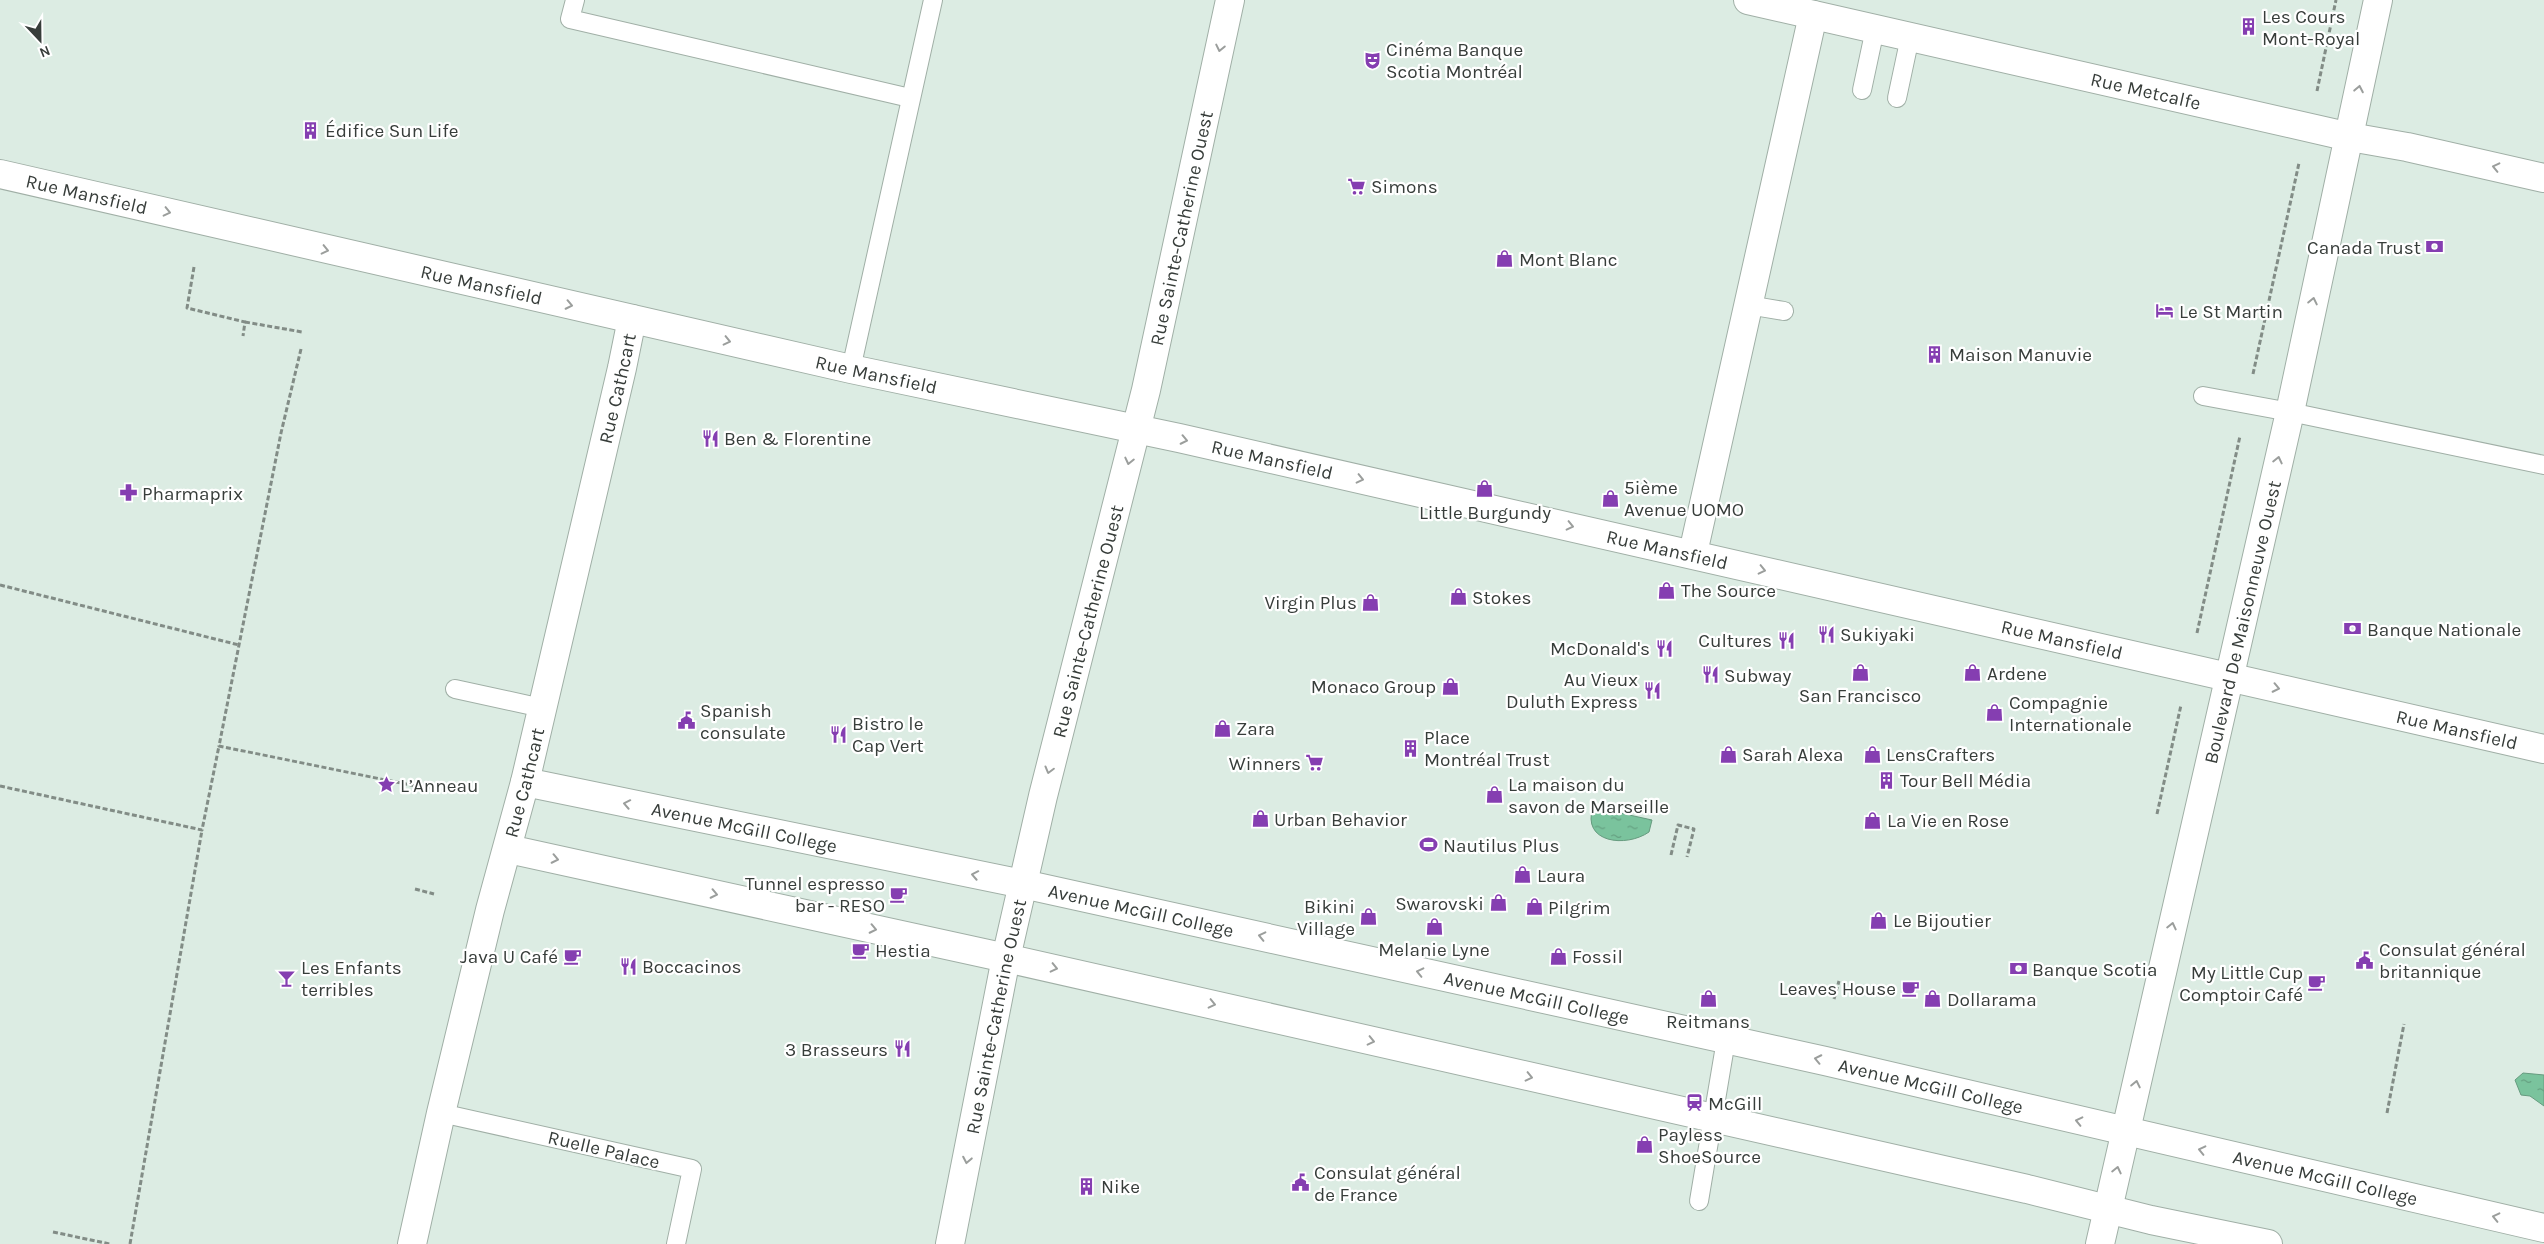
<svg xmlns="http://www.w3.org/2000/svg" width="2544" height="1244" font-family="Karla,sans-serif">
<defs>
<pattern id="water-ripples" width="26" height="14" patternUnits="userSpaceOnUse" patternTransform="scale(1.25)"><rect width="26" height="14" fill="#7ac39d"/><path d="M2 4q2-2 4 0t4 0M15 11q2-2 4 0t4 0" fill="none" stroke="#65a081"/></pattern>
</defs>
<rect width="100%" height="100%" fill="#dcece3"/>
<!-- water -->
<g fill="url(#water-ripples)" stroke="#669b7f">
<path d="M1593,807L1652,820L1649,832C1626,848 1581,843 1593,807Z"/>
<path d="M2523,1073L2544,1075V1106L2530,1096L2521,1095L2515,1080Z"/>
</g>
<g fill="none" stroke-linecap="round" stroke-linejoin="round">
<defs>
<g id="service">
<path d="M575,0L570,19L910,98"/>
<path d="M1862,90L1875,29"/>
<path d="M1897,98L1910,37"/>
<path d="M1748,305L1784,311"/>
<path d="M851,369L933,0"/>
<path d="M2203,396L2290,412L2544,465"/>
<path d="M455,689L542,708"/>
<path d="M441,1113L692,1169L676,1244"/>
<path d="M1699,1201L1726,1040"/>
</g>
<g id="minor">
<path id="s1" d="M1748,0L2350,137L2407,147L2544,178"/>
<path id="s2" d="M0,174L851,369L1179,438L2544,749"/>
<path d="M1693,553L1813,15"/>
<path id="s3" d="M525,782L1023,884"/>
<path d="M508,849L1006,958"/>
<path id="s4" d="M412,1244L441,1113L490,910L525,782L622,368L632,319"/>
</g>
<g id="tertiary">
<path id="s5" d="M1023,884L1825,1061L2544,1228"/>
<path d="M1006,958L2027,1189L2151,1220L2268,1244"/>
<path id="s6" d="M950,1244L1006,958L1043,796L1146,390L1230,0"/>
<path id="s7" d="M2100,1244L2290,412L2378,0"/>
</g>
</defs>
<!-- service casing -->
<use href="#service" stroke="#a0afa6" stroke-width="20"/>
<!-- minor casing -->
<use href="#minor" stroke="#a0afa6" stroke-width="30"/>
<!-- tertiary casing -->
<use href="#tertiary" stroke="#a0afa6" stroke-width="30"/>
<!-- path -->
<g stroke="#828c86" stroke-width="3" stroke-dasharray="5 2.5" stroke-linecap="butt">
<path d="M2317,91L2336,0"/>
<path d="M194,267L187,308L245,322L243,336"/>
<path d="M245,322L302,332"/>
<path d="M301,349L281,433L219,746L435,790"/>
<path d="M2253,374L2299,163"/>
<path d="M0,585L239,645"/>
<path d="M2197,633L2240,436"/>
<path d="M0,786L202,830L219,746"/>
<path d="M2157,814L2181,705"/>
<path d="M1671,855L1678,825L1694,829L1687,857"/>
<path d="M415,889L434,894"/>
<path d="M1834,999L1839,981"/>
<path d="M2387,1113L2404,1024"/>
<path d="M53,1232L110,1244"/>
<path d="M130,1244L202,830"/>
</g>
<!-- service -->
<use href="#service" stroke="#fff" stroke-width="18"/>
<!-- minor -->
<use href="#minor" stroke="#fff" stroke-width="28"/>
<!-- tertiary -->
<use href="#tertiary" stroke="#fff" stroke-width="28"/>
</g>
<!-- one-way arrows -->
<defs><path id="oneway-chevron" d="M-2-3.5L2.5 0L-2 3.5" fill="none" stroke-width="1.6" stroke-linecap="round" stroke-linejoin="round" transform="scale(1.25)"/></defs>
<g stroke="#9b9e9c">
<use href="#oneway-chevron" transform="translate(1220 48) rotate(102)"/>
<use href="#oneway-chevron" transform="translate(2359 89) rotate(-79)"/>
<use href="#oneway-chevron" transform="translate(2496 167) rotate(-167)"/>
<use href="#oneway-chevron" transform="translate(167 212) rotate(13)"/>
<use href="#oneway-chevron" transform="translate(325 250) rotate(13)"/>
<use href="#oneway-chevron" transform="translate(2313 301) rotate(-78)"/>
<use href="#oneway-chevron" transform="translate(569 305) rotate(12)"/>
<use href="#oneway-chevron" transform="translate(727 341) rotate(13)"/>
<use href="#oneway-chevron" transform="translate(1184 440) rotate(12)"/>
<use href="#oneway-chevron" transform="translate(2278 460) rotate(-77)"/>
<use href="#oneway-chevron" transform="translate(1129 461) rotate(103)"/>
<use href="#oneway-chevron" transform="translate(1360 479) rotate(13)"/>
<use href="#oneway-chevron" transform="translate(1570 526) rotate(13)"/>
<use href="#oneway-chevron" transform="translate(1762 570) rotate(13)"/>
<use href="#oneway-chevron" transform="translate(2276 688) rotate(12)"/>
<use href="#oneway-chevron" transform="translate(1049 770) rotate(105)"/>
<use href="#oneway-chevron" transform="translate(627 804) rotate(-169)"/>
<use href="#oneway-chevron" transform="translate(555 859) rotate(12)"/>
<use href="#oneway-chevron" transform="translate(975 875) rotate(-169)"/>
<use href="#oneway-chevron" transform="translate(714 894) rotate(12)"/>
<use href="#oneway-chevron" transform="translate(2172 926) rotate(-77)"/>
<use href="#oneway-chevron" transform="translate(873 929) rotate(12)"/>
<use href="#oneway-chevron" transform="translate(1262 936) rotate(-167)"/>
<use href="#oneway-chevron" transform="translate(1054 968) rotate(13)"/>
<use href="#oneway-chevron" transform="translate(1420 972) rotate(-167)"/>
<use href="#oneway-chevron" transform="translate(1212 1004) rotate(13)"/>
<use href="#oneway-chevron" transform="translate(1371 1041) rotate(13)"/>
<use href="#oneway-chevron" transform="translate(1818 1059) rotate(-168)"/>
<use href="#oneway-chevron" transform="translate(1529 1077) rotate(13)"/>
<use href="#oneway-chevron" transform="translate(2136 1084) rotate(-78)"/>
<use href="#oneway-chevron" transform="translate(2079 1121) rotate(-167)"/>
<use href="#oneway-chevron" transform="translate(2202 1150) rotate(-167)"/>
<use href="#oneway-chevron" transform="translate(967 1160) rotate(101)"/>
<use href="#oneway-chevron" transform="translate(2117 1170) rotate(-77)"/>
<use href="#oneway-chevron" transform="translate(2496 1217) rotate(-167)"/>
</g>
<!-- icons -->
<defs>
<symbol id="building-bare" viewBox="-9 -9 18 18"><path d="M-4-6H4V6H1V3H-1V6H-4ZM-2.5-4.3h1.7v1.8h-1.7ZM.8-4.3h1.7v1.8H.8ZM-2.5-1h1.7V.8h-1.7ZM.8-1h1.7V.8H.8Z" fill="#853eb1" stroke="#fff" stroke-width="2.5" paint-order="stroke"/></symbol>
<symbol id="theatre-bare" viewBox="-9 -9 18 18"><path d="M-5-5.5Q0-4 5-5.5V0Q5 5 0 6Q-5 5-5 0ZM-3.3-2.5H-1v1.5H-3.3ZM1-2.5H3.3v1.5H1ZM-2.8 1Q0 5.5 2.8 1Z" fill="#853eb1" stroke="#fff" stroke-width="2.5" paint-order="stroke"/></symbol>
<symbol id="supermarket-bare" viewBox="-9 -9 18 18"><path d="M-6-5.5h2.5l.6 2H6L4.5 2H-2.5L-4.4-4H-6ZM-1.5 3.2a1.3 1.3 0 1 0 .1 0ZM3 3.2a1.3 1.3 0 1 0 .1 0Z" fill="#853eb1" stroke="#fff" stroke-width="2.5" paint-order="stroke"/></symbol>
<symbol id="bank-bare" viewBox="-9 -9 18 18"><path d="M-6-4H6V4H-6ZM0-2.3a2.3 2.3 0 1 0 0 4.6a2.3 2.3 0 1 0 0-4.6Z" fill="#853eb1" stroke="#fff" stroke-width="2.5" paint-order="stroke"/></symbol>
<symbol id="shop-bare" viewBox="-9 -9 18 18"><path d="M-5-2.5h2.3a2.7 3.5 0 0 1 5.4 0H5L5.5 6h-11ZM-1.5-2.5h3a1.5 2.3 0 0 0-3 0Z" fill="#853eb1" stroke="#fff" stroke-width="2.5" paint-order="stroke"/></symbol>
<symbol id="hotel-bare" viewBox="-9 -9 18 18"><path d="M-6-4.5h1.5V1H6V5H4.5V3h-9V5H-6ZM-4 0a1.8 1.8 0 1 1 3.6 0ZM.5 0V-2.5h3Q6-2.5 6 0Z" fill="#853eb1" stroke="#fff" stroke-width="2.5" paint-order="stroke"/></symbol>
<symbol id="restaurant-bare" viewBox="-9 -9 18 18"><path d="M-5-6h1v4h1v-4h1v4h1v-4h1v5L-1.5 .5V6h-2V.5L-5-1ZM5-6V6H3V1.5H1.5Q1.5-4 5-6Z" fill="#853eb1" stroke="#fff" stroke-width="2.5" paint-order="stroke"/></symbol>
<symbol id="pharmacy-bare" viewBox="-9 -9 18 18"><path d="M-2-6h4v4h4v4h-4v4h-4v-4h-4v-4h4Z" fill="#853eb1" stroke="#fff" stroke-width="2.5" paint-order="stroke"/></symbol>
<symbol id="civic-bare" viewBox="-9 -9 18 18"><path d="M-.6-6.5H3V-4.5H.6V-3L4-1V1h2V6H-6V1h2V-1L-.6-3ZM-1.2 2.5V6h2.4V2.5Z" fill="#853eb1" stroke="#fff" stroke-width="2.5" paint-order="stroke"/></symbol>
<symbol id="sight-bare" viewBox="-9 -9 18 18"><path d="M0-6L1.8-2.2L6-1.7L2.9 1.2L3.7 5.4L0 3.3L-3.7 5.4L-2.9 1.2L-6-1.7L-1.8-2.2Z" fill="#853eb1" stroke="#fff" stroke-width="2.5" paint-order="stroke"/></symbol>
<symbol id="stadium-bare" viewBox="-9 -9 18 18"><path d="M0-5a6.5 5 0 1 0 0 10a6.5 5 0 1 0 0-10ZM-3.5-1.8h7v3.6h-7Z" fill="#853eb1" stroke="#fff" stroke-width="2.5" paint-order="stroke"/></symbol>
<symbol id="cafe-bare" viewBox="-9 -9 18 18"><path d="M-5.5-4.5H6V0H3Q3 3.5 0 3.5H-2.5Q-5.5 3.5-5.5 0ZM3-3.2v2h1.7v-2ZM-6 4.5H4V6H-6Z" fill="#853eb1" stroke="#fff" stroke-width="2.5" paint-order="stroke"/></symbol>
<symbol id="bar-bare" viewBox="-9 -9 18 18"><path d="M-6-5H6L.8 .8V4.5H3.5V6h-7V4.5H-.8V.8Z" fill="#853eb1" stroke="#fff" stroke-width="2.5" paint-order="stroke"/></symbol>
<symbol id="station-bare" viewBox="-9 -9 18 18"><path d="M-3-6H3Q5-6 5-4V2Q5 4 3 4L4.5 6H3L1.5 4h-3L-3 6H-4.5L-3 4Q-5 4-5 2V-4Q-5-6-3-6ZM-3.5-4v3h7v-3ZM-3.5 1v1.5H-2V1ZM2 1v1.5H3.5V1Z" fill="#853eb1" stroke="#fff" stroke-width="2.5" paint-order="stroke"/></symbol>
</defs>
<g fill-rule="evenodd">
<use href="#building-bare" x="2236" y="14" width="25" height="25"/>
<use href="#theatre-bare" x="1360" y="48" width="25" height="25"/>
<use href="#building-bare" x="298" y="118" width="25" height="25"/>
<use href="#supermarket-bare" x="1344" y="174" width="25" height="25"/>
<use href="#bank-bare" x="2422" y="234" width="25" height="25"/>
<use href="#shop-bare" x="1492" y="246" width="25" height="25"/>
<use href="#hotel-bare" x="2152" y="298" width="25" height="25"/>
<use href="#building-bare" x="1922" y="342" width="25" height="25"/>
<use href="#restaurant-bare" x="698" y="426" width="25" height="25"/>
<use href="#shop-bare" x="1472" y="476" width="25" height="25"/>
<use href="#pharmacy-bare" x="116" y="480" width="25" height="25"/>
<use href="#shop-bare" x="1598" y="486" width="25" height="25"/>
<use href="#shop-bare" x="1654" y="578" width="25" height="25"/>
<use href="#shop-bare" x="1446" y="584" width="25" height="25"/>
<use href="#shop-bare" x="1358" y="590" width="25" height="25"/>
<use href="#bank-bare" x="2340" y="616" width="25" height="25"/>
<use href="#restaurant-bare" x="1814" y="622" width="25" height="25"/>
<use href="#restaurant-bare" x="1774" y="628" width="25" height="25"/>
<use href="#restaurant-bare" x="1652" y="636" width="25" height="25"/>
<use href="#shop-bare" x="1848" y="660" width="25" height="25"/>
<use href="#shop-bare" x="1960" y="660" width="25" height="25"/>
<use href="#restaurant-bare" x="1698" y="662" width="25" height="25"/>
<use href="#shop-bare" x="1438" y="674" width="25" height="25"/>
<use href="#restaurant-bare" x="1640" y="678" width="25" height="25"/>
<use href="#shop-bare" x="1982" y="700" width="25" height="25"/>
<use href="#civic-bare" x="674" y="708" width="25" height="25"/>
<use href="#shop-bare" x="1210" y="716" width="25" height="25"/>
<use href="#restaurant-bare" x="826" y="722" width="25" height="25"/>
<use href="#building-bare" x="1398" y="736" width="25" height="25"/>
<use href="#shop-bare" x="1716" y="742" width="25" height="25"/>
<use href="#shop-bare" x="1860" y="742" width="25" height="25"/>
<use href="#supermarket-bare" x="1302" y="750" width="25" height="25"/>
<use href="#building-bare" x="1874" y="768" width="25" height="25"/>
<use href="#sight-bare" x="374" y="772" width="25" height="25"/>
<use href="#shop-bare" x="1482" y="782" width="25" height="25"/>
<use href="#shop-bare" x="1248" y="806" width="25" height="25"/>
<use href="#shop-bare" x="1860" y="808" width="25" height="25"/>
<use href="#stadium-bare" x="1416" y="832" width="25" height="25"/>
<use href="#shop-bare" x="1510" y="862" width="25" height="25"/>
<use href="#cafe-bare" x="886" y="882" width="25" height="25"/>
<use href="#shop-bare" x="1486" y="890" width="25" height="25"/>
<use href="#shop-bare" x="1522" y="894" width="25" height="25"/>
<use href="#shop-bare" x="1356" y="904" width="25" height="25"/>
<use href="#shop-bare" x="1866" y="908" width="25" height="25"/>
<use href="#shop-bare" x="1422" y="914" width="25" height="25"/>
<use href="#cafe-bare" x="848" y="938" width="25" height="25"/>
<use href="#cafe-bare" x="560" y="944" width="25" height="25"/>
<use href="#shop-bare" x="1546" y="944" width="25" height="25"/>
<use href="#civic-bare" x="2352" y="948" width="25" height="25"/>
<use href="#restaurant-bare" x="616" y="954" width="25" height="25"/>
<use href="#bank-bare" x="2006" y="956" width="25" height="25"/>
<use href="#bar-bare" x="274" y="966" width="25" height="25"/>
<use href="#cafe-bare" x="2304" y="970" width="25" height="25"/>
<use href="#cafe-bare" x="1898" y="976" width="25" height="25"/>
<use href="#shop-bare" x="1696" y="986" width="25" height="25"/>
<use href="#shop-bare" x="1920" y="986" width="25" height="25"/>
<use href="#restaurant-bare" x="890" y="1036" width="25" height="25"/>
<use href="#station-bare" x="1682" y="1090" width="25" height="25"/>
<use href="#shop-bare" x="1632" y="1132" width="25" height="25"/>
<use href="#civic-bare" x="1288" y="1170" width="25" height="25"/>
<use href="#building-bare" x="1074" y="1174" width="25" height="25"/>
</g>
<g text-anchor="middle" stroke-width="4.5" stroke-linejoin="round" paint-order="stroke">
<!-- poi labels -->
<g font-size="19" fill="#373d3a" stroke="#fff" text-anchor="start">
<text x="2262" y="23">Les Cours<tspan x="2262" dy="22">Mont-Royal</tspan></text>
<text x="1386" y="56">Cinéma Banque<tspan x="1386" dy="22">Scotia Montréal</tspan></text>
<text x="325" y="137">Édifice Sun Life</text>
<text x="1371" y="193">Simons</text>
<text x="2421" y="254" text-anchor="end">Canada Trust</text>
<text x="1519" y="266">Mont Blanc</text>
<text x="2179" y="318">Le St Martin</text>
<text x="1949" y="361">Maison Manuvie</text>
<text x="724" y="445">Ben &amp; Florentine</text>
<text x="1624" y="494">5ième<tspan x="1624" dy="22">Avenue UOMO</tspan></text>
<text x="142" y="500">Pharmaprix</text>
<text x="1485" y="519" text-anchor="middle">Little Burgundy</text>
<text x="1681" y="597">The Source</text>
<text x="1472" y="604">Stokes</text>
<text x="1357" y="609" text-anchor="end">Virgin Plus</text>
<text x="2367" y="636">Banque Nationale</text>
<text x="1840" y="641">Sukiyaki</text>
<text x="1772" y="647" text-anchor="end">Cultures</text>
<text x="1650" y="655" text-anchor="end">McDonald's</text>
<text x="1987" y="680">Ardene</text>
<text x="1724" y="682">Subway</text>
<text x="1638" y="686" text-anchor="end">Au Vieux<tspan x="1638" dy="22">Duluth Express</tspan></text>
<text x="1436" y="693" text-anchor="end">Monaco Group</text>
<text x="1860" y="702" text-anchor="middle">San Francisco</text>
<text x="2009" y="709">Compagnie<tspan x="2009" dy="22">Internationale</tspan></text>
<text x="700" y="717">Spanish<tspan x="700" dy="22">consulate</tspan></text>
<text x="852" y="730">Bistro le<tspan x="852" dy="22">Cap Vert</tspan></text>
<text x="1236" y="735">Zara</text>
<text x="1424" y="744">Place<tspan x="1424" dy="22">Montréal Trust</tspan></text>
<text x="1742" y="761">Sarah Alexa</text>
<text x="1886" y="761">LensCrafters</text>
<text x="1301" y="770" text-anchor="end">Winners</text>
<text x="1900" y="787">Tour Bell Média</text>
<text x="1508" y="791">La maison du<tspan x="1508" dy="22">savon de Marseille</tspan></text>
<text x="400" y="792">L’Anneau</text>
<text x="1274" y="826">Urban Behavior</text>
<text x="1887" y="827">La Vie en Rose</text>
<text x="1443" y="852">Nautilus Plus</text>
<text x="1537" y="882">Laura</text>
<text x="885" y="890" text-anchor="end">Tunnel espresso<tspan x="885" dy="22">bar - RESO</tspan></text>
<text x="1484" y="910" text-anchor="end">Swarovski</text>
<text x="1355" y="913" text-anchor="end">Bikini<tspan x="1355" dy="22">Village</tspan></text>
<text x="1548" y="914">Pilgrim</text>
<text x="1893" y="927">Le Bijoutier</text>
<text x="1434" y="956" text-anchor="middle">Melanie Lyne</text>
<text x="2379" y="956">Consulat général<tspan x="2379" dy="22">britannique</tspan></text>
<text x="875" y="957">Hestia</text>
<text x="558" y="963" text-anchor="end">Java U Café</text>
<text x="1572" y="963">Fossil</text>
<text x="642" y="973">Boccacinos</text>
<text x="301" y="974">Les Enfants<tspan x="301" dy="22">terribles</tspan></text>
<text x="2032" y="976">Banque Scotia</text>
<text x="2303" y="979" text-anchor="end">My Little Cup<tspan x="2303" dy="22">Comptoir Café</tspan></text>
<text x="1896" y="995" text-anchor="end">Leaves House</text>
<text x="1947" y="1006">Dollarama</text>
<text x="1708" y="1028" text-anchor="middle">Reitmans</text>
<text x="888" y="1056" text-anchor="end">3 Brasseurs</text>
<text x="1708" y="1110">McGill</text>
<text x="1658" y="1141">Payless<tspan x="1658" dy="22">ShoeSource</tspan></text>
<text x="1314" y="1179">Consulat général<tspan x="1314" dy="22">de France</tspan></text>
<text x="1101" y="1193">Nike</text>
</g>
<!-- street labels -->
<g font-size="19" fill="#373d3a" stroke="#fff">
<text dy="7" stroke="none"><textPath href="#s1" startOffset="408">Rue Metcalfe</textPath></text>
<text dy="7" stroke="none"><textPath href="#s2" startOffset="89">Rue Mansfield</textPath></text>
<text dy="7" stroke="none"><textPath href="#s6" startOffset="1042">Rue Sainte-Catherine Ouest</textPath></text>
<text dy="7" stroke="none"><textPath href="#s2" startOffset="494">Rue Mansfield</textPath></text>
<text dy="7" stroke="none"><textPath href="#s2" startOffset="899">Rue Mansfield</textPath></text>
<text dy="7" stroke="none"><textPath href="#s4" startOffset="880">Rue Cathcart</textPath></text>
<text dy="7" stroke="none"><textPath href="#s2" startOffset="1304">Rue Mansfield</textPath></text>
<text dy="7" stroke="none"><textPath href="#s2" startOffset="1709">Rue Mansfield</textPath></text>
<text dy="7" stroke="none"><textPath href="#s6" startOffset="638">Rue Sainte-Catherine Ouest</textPath></text>
<text dy="7" stroke="none"><textPath href="#s7" startOffset="638">Boulevard De Maisonneuve Ouest</textPath></text>
<text dy="7" stroke="none"><textPath href="#s2" startOffset="2114">Rue Mansfield</textPath></text>
<text dy="7" stroke="none"><textPath href="#s2" startOffset="2519">Rue Mansfield</textPath></text>
<text dy="7" stroke="none"><textPath href="#s4" startOffset="475">Rue Cathcart</textPath></text>
<text dy="7" stroke="none"><textPath href="#s3" startOffset="224">Avenue McGill College</textPath></text>
<text dy="7" stroke="none"><textPath href="#s5" startOffset="121">Avenue McGill College</textPath></text>
<text dy="7" stroke="none"><textPath href="#s5" startOffset="526">Avenue McGill College</textPath></text>
<text dy="7" stroke="none"><textPath href="#s6" startOffset="232">Rue Sainte-Catherine Ouest</textPath></text>
<text dy="7" stroke="none"><textPath href="#s5" startOffset="930">Avenue McGill College</textPath></text>
<text transform="translate(604 1149) rotate(13)" y="7">Ruelle Palace</text>
<text dy="7" stroke="none"><textPath href="#s5" startOffset="1335">Avenue McGill College</textPath></text>
</g>
</g>
<!-- north arrow -->
<g transform="translate(40 40) rotate(158)" stroke="#ffffff" stroke-width="4" paint-order="stroke">
<path d="M0-4L9 19L0 12L-9 19Z" fill="#373d3a"/>
<text y="-8" font-size="14" font-weight="bold" text-anchor="middle" fill="#373d3a">N</text>
</g>
</svg>
